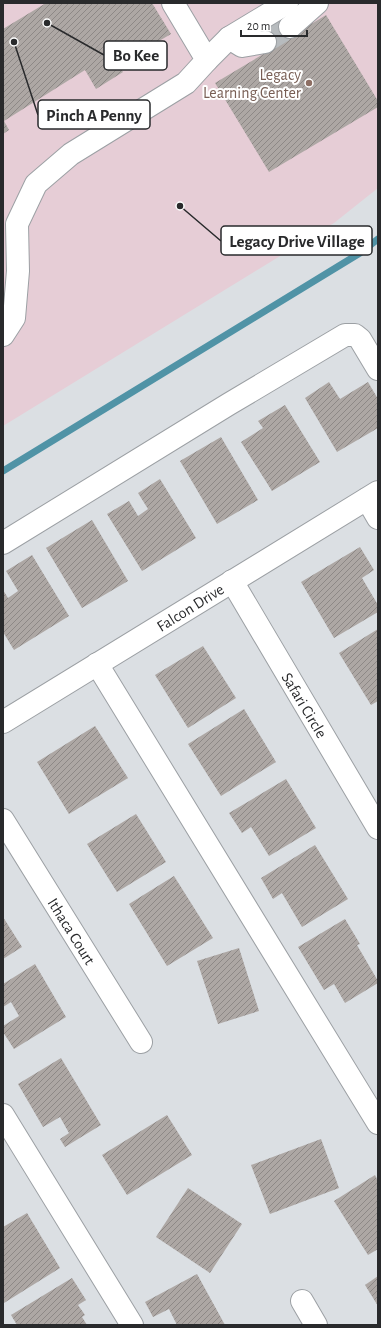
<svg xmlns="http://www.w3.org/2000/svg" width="381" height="1328" font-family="'Alegreya Sans',sans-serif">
<defs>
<pattern id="building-hatch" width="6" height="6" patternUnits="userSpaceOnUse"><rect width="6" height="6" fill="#ada7a4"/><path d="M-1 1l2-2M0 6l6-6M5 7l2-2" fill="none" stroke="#8d8886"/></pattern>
</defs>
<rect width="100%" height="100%" fill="#dbdfe3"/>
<!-- commercial -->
<path fill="#e6cdd6" d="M3,3H378V188L334,223L3,426Z"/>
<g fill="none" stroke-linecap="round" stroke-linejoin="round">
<!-- stream -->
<path stroke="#5093a6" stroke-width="7" d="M3,471L360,253L378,239"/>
</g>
<!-- building -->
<g fill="url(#building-hatch)">
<path d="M46,3H152L171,34L118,65L123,72L96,89L85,70L4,121L9,130L3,134V29Z"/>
<path d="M326,15L378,101V107L269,172L215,83L270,50L260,33L285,18L295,34Z"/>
<path d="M329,382L340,399L368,382L378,399V428L337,452L305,398Z"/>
<path d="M285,405L320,462L272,491L241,442L263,428L258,421Z"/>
<path d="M221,437L258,500L217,524L180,461Z"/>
<path d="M160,479L196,538L142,571L107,514L129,501L138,516L148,509L138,493Z"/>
<path d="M92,520L128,581L82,608L46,548Z"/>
<path d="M360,547L374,570L362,578L378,605V612L334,638L301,582Z"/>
<path d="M32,555L69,616L14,650L3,632V590L8,598L18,591L6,571Z"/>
<path d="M378,629V701L371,705L339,653Z"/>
<path d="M203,646L236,698L188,728L155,675Z"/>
<path d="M244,709L276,762L221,796L188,744Z"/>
<path d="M95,726L128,778L69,814L37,762Z"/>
<path d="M286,779L316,828L269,856L251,827L242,833L229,813Z"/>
<path d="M136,814L166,862L117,892L87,844Z"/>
<path d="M315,845L348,899L302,927L282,893L273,899L261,878Z"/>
<path d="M174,876L213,938L167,966L129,904Z"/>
<path d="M3,917L22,947L3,959Z"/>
<path d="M345,919L360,944L357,945L378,981V983L345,1003L334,984L324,990L298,947Z"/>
<path d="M239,948L259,1011L218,1024L197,961Z"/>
<path d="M35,964L66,1017L14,1049L3,1032V1026L19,1016L11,1002L3,1007V984Z"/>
<path d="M61,1058L101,1125L65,1147L60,1139L69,1133L60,1117L43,1127L18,1084Z"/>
<path d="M167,1115L192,1155L127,1195L102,1155Z"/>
<path d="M321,1139L339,1188L270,1214L251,1165Z"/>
<path d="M375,1175L378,1181V1249L368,1255L334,1201Z"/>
<path d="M188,1188L242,1224L210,1273L156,1237Z"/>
<path d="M27,1213L60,1268L4,1303L3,1301V1227Z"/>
<path d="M197,1274L225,1325H177L169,1309L153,1317L145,1302Z"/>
<path d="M378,1276V1306L365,1285Z"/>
<path d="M72,1278L86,1300L78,1305L85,1315L82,1317L87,1325H17L11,1315Z"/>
</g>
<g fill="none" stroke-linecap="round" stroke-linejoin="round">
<!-- minor-tunnel -->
<path stroke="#b7bbbe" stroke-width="22" stroke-dasharray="22 11" stroke-linecap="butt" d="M265,42L290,27"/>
<defs>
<g id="minor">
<path d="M290,27L317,3"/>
<path d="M229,38L242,46L265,42"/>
<path d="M207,60L229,38L287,3"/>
<path d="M3,335L14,318L18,271L17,224L36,184L71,154L186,83L207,60L173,3"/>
<path d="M367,499L378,518"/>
<path d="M3,543L229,404L345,335H355L360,339L378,369"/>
<path d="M232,581L378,828"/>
<path d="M97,664L378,1123"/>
<path d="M3,722L378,492"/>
<path d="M3,820L141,1042"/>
<path d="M3,1115L132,1325"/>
<path d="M302,1301L316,1325"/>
</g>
</defs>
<!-- minor casing -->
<use href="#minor" stroke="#9ca0a4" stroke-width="24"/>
<!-- minor -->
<use href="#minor" stroke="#fff" stroke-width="22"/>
</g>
<!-- markers -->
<circle fill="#8d6e63" stroke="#fff" stroke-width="1.5" cx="309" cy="83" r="4"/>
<g text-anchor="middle" stroke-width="4" stroke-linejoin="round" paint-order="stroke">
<!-- education labels -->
<g font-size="16" fill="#785e54" stroke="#fff" text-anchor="end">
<text x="301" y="80">Legacy<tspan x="301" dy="18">Learning Center</tspan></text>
</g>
<!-- street labels -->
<g font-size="16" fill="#292a2c" stroke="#fff">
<text transform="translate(190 607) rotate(-32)" y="6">Falcon Drive</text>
<text transform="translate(305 705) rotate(59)" y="6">Safari Circle</text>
<text transform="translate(72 931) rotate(58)" y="6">Ithaca Court</text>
</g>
</g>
<!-- callouts -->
<path fill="none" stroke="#292a2c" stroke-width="1.5" d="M47 23L104 55M14 42L38 115M180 206L221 241"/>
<g fill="#292a2c" stroke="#fff" stroke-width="1.5">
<circle cx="47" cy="23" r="4"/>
<circle cx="14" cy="42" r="4"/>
<circle cx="180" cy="206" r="4"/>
</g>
<g fill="#fff" stroke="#292a2c" stroke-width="1.5">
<rect x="104" y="41" width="63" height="29" rx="4"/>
<rect x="38" y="100" width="112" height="29" rx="4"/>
<rect x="221" y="226" width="151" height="29" rx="4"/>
</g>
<g font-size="17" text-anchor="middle" font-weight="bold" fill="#292a2c">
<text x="136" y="61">Bo Kee</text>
<text x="94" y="121">Pinch A Penny</text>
<text x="297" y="247">Legacy Drive Village</text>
</g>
<!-- border -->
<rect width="381" height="1328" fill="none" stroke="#292a2c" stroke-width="8"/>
<!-- scale -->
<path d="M241 30v6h66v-6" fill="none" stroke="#292a2c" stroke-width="2"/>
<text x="247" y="30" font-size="12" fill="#292a2c" stroke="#ffffff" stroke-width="3" paint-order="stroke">20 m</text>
</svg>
